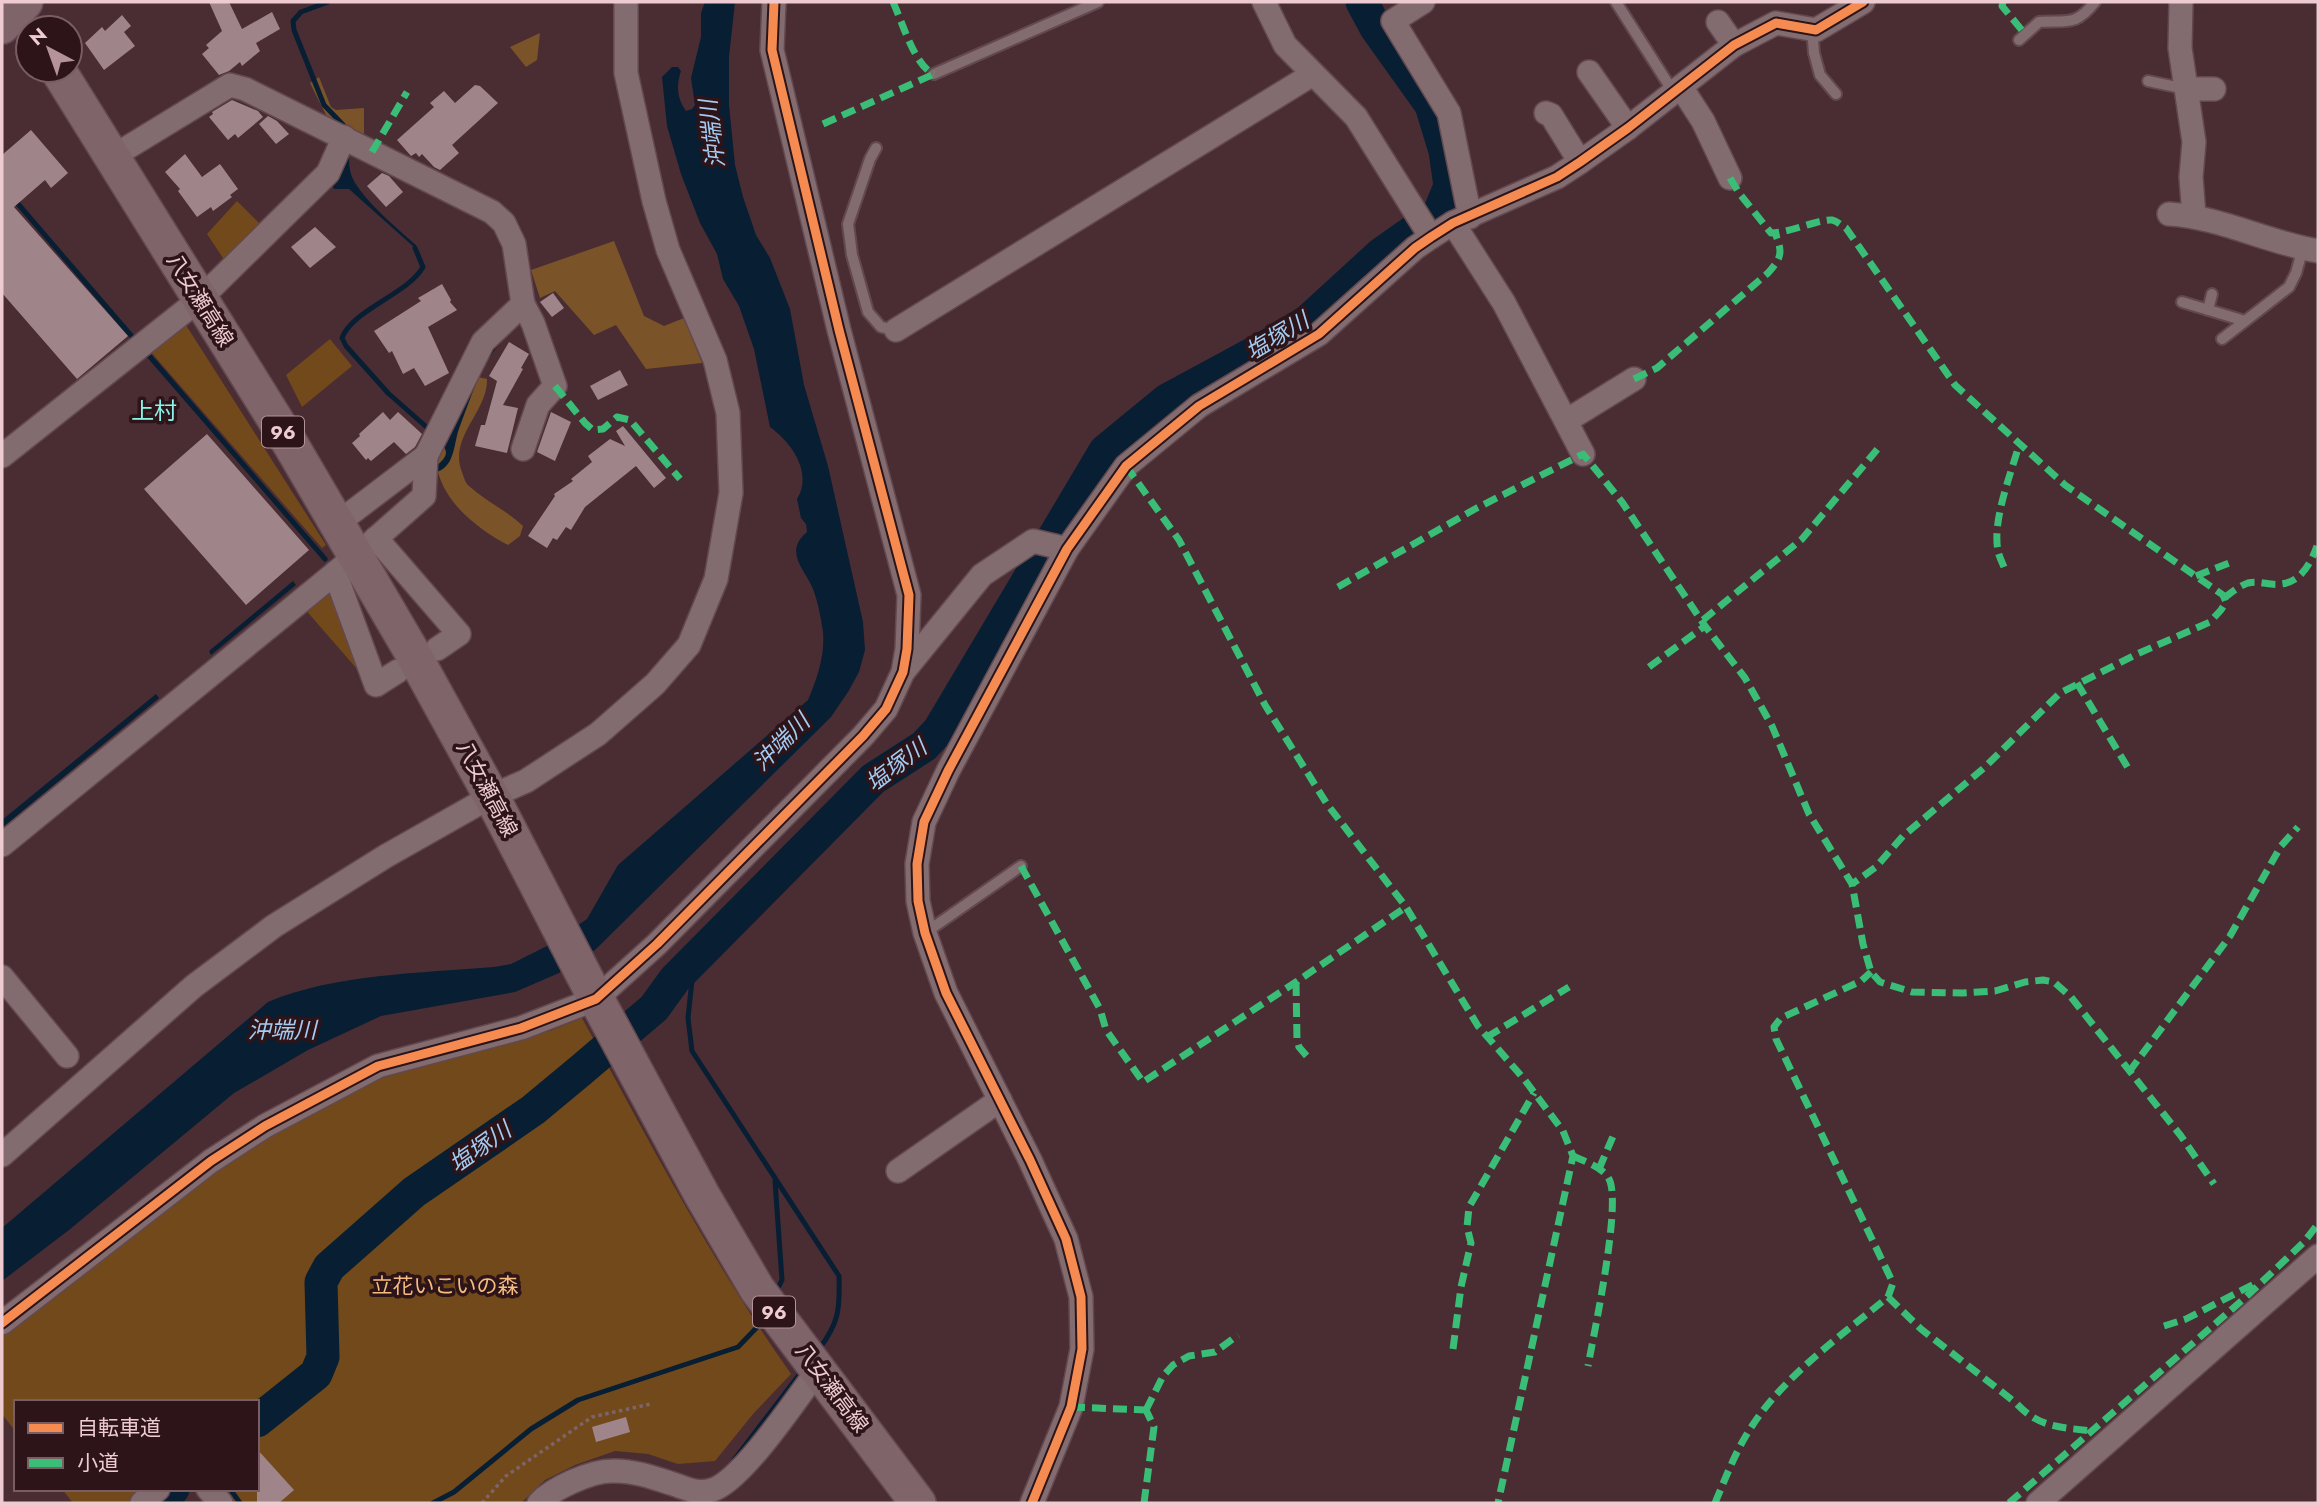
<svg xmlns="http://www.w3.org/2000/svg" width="2320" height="1505" font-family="Jost,'Noto Sans JP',sans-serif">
<rect width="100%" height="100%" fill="#492d33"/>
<!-- green -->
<g fill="#72491a">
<path d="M237,201L265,229L227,264L207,234Z"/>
<path d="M184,322L326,545L322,548L150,351Z"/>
<path d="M330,339L352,366L302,407L286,375Z"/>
<path d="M330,588L357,669L304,608Z"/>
<path d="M582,1018C648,1139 711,1261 791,1374L753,1414L715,1461L678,1464L648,1454L615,1451L575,1465L545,1480L521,1503H226L215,1489H257V1402H16V1432L2,1414V1332L57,1286L295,1114L375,1080L550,1031Z"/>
<path d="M62,1489H146L130,1503H73Z"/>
</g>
<!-- forest -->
<g fill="#7a5329">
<path d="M540,33L537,60L526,67L510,47Z"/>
<path d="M319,77L331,107L336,110L364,108V136L328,119L310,83Z"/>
<path d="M614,241L644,316L664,326L684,318L702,363L646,369L616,325L594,335L555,291L540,298L531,270Z"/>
<path d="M478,377L487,379C488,412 448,437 462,472C464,477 465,483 469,486C485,501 506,510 523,526L520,536L508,545C485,533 459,514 446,491C441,483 439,474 435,465L444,441Z"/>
</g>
<!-- water -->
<g fill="#081e33">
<path d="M705,2H735L729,57V105L735,165L743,197L756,235L770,258L790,309L804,385L828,466L863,622L865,650L859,672L848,692L831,717L595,950L559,973L515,992L381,1016L308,1050L234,1093L69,1230L2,1281V1228L268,1002C333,974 423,973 494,967L511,964L549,945L587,919L618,865L808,700C817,679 825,656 823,632C821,618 818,602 813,589C805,569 783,552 807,532L806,524L801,518L797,499C813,473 792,443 770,427L754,349L739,306L723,279L717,254L700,223L681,174L667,126L662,77L672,67H678L681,71C676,86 677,98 686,111L692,109L695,105L691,78L701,37V13Z"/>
<path d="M349,152C349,159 349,168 351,174C357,195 399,230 416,245L415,248L349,189H334L331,183Z"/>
<path d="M524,318C516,328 506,336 498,346C480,367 470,400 460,426C453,443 456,465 437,472L435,467C455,452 444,446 430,433L446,438L450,436L482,360L493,344Z"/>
<path d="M293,581L296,585L211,655L209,651Z"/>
<path d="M156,694L159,698L2,828V820Z"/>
</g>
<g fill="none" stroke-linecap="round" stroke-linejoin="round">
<!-- stream -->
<g stroke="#081e33" stroke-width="5">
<path d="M328,2L301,12L293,21L294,30L324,105L349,131"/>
<path d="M13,198L135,340L133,341"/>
<path d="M415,248L423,267C408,294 352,310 342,338L346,346L388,393L431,431"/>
<path d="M145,351L325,559"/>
<path d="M694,961L688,1018L692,1051L839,1276C840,1309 839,1323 819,1349"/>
<path d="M775,1181L782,1280L776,1292"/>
<path d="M734,1460L802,1371"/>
<path d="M230,1489L240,1503"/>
<path d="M433,1503L454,1492L531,1429L578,1400L738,1347L764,1320"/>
</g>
<!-- river -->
<g stroke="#081e33" stroke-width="33">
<path d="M257,1421L316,1374L323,1357L321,1282L329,1267L414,1192L533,1110L580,1071L654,1008L675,979L873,779L924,746L939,730L1105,451L1167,400L1280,339L1309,320L1381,254L1439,213L1450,186L1445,151L1431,105L1376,28L1362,2"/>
<path d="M159,1503L173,1489"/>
</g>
</g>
<!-- building -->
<g fill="#9f858a">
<path d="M209,2H229L242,29L272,12L280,29L256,43L260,51L242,66L240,62L229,71L219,75L202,54L209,48L206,45L222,31Z"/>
<path d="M122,15L131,26L124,32L135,46L104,70L85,43L102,27L105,31Z"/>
<path d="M475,85L480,86L498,103L452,145L459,153L440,170L434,167L422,154L419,157L416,153L411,156L397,140L434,107L430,103L444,91L455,103Z"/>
<path d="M232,100L258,111L263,117L238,138L235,134L228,140L209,117L213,114L212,112Z"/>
<path d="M268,116L277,121L289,134L276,144L259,124Z"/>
<path d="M31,130L68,173L51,188L45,180L14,207L128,336L77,379L2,293V155Z"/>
<path d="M185,154L202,177L220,164L238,189L230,195L232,197L213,211L211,207L197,217L178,191L180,189L165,172Z"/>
<path d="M382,173L389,176L403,192L386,207L367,186Z"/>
<path d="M315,227L336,247L310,268L291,247Z"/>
<path d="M442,284L451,300L450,302L457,310L428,327L449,373L425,386L414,368L403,374L392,351L389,353L374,331L421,301L418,298Z"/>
<path d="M553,293L564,308L552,317L540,302Z"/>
<path d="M509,342L529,354L521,368L523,369L503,405L518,408L507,453L475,446L481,425H485L497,381L489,376Z"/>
<path d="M620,370L628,385L598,400L590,386Z"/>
<path d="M383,412L390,420L398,412L422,434L415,447L406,454L394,442L371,461L368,458L366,460L352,443L360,436L359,434Z"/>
<path d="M551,412L571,422L555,461L537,452Z"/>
<path d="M623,426L666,478L654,488L636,466L585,507L571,530L566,527L557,540L553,538L547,548L528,536L555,496L554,494L573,481L571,479L592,462L588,456L610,439L625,446L616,431Z"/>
<path d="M207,434L309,550L246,605L144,489Z"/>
<path d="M626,1417L630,1432L596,1442L592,1427Z"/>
<path d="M257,1449L294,1490L279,1503H257Z"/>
</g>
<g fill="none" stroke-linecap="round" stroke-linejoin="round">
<defs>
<g id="lane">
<path d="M1616,2L1674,93"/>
<path d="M1812,29L1814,53L1820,75L1836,94"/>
<path d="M2019,40L2039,22C2068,20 2075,27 2095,2"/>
<path d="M934,74L1098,2"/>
<path d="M2148,81L2186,89"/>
<path d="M876,148L870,159L848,224L852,255L868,312L881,327L896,330"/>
<path d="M2182,302L2245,321"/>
<path d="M2208,310L2212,294"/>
<path d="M2222,339L2289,287L2296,273L2303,248"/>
<path d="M925,933L1021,866"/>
</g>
<g id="street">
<path d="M1264,2L1285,45L1356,117L1431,237"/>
<path d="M1423,2L1393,21L1449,113L1470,217"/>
<path d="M2181,2L2180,48L2194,142L2191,177L2194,216"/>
<path d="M1718,22L1734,45"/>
<path d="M1589,72L1628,128"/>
<path d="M1681,87L1703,121L1730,178"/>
<path d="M2186,89H2214"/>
<path d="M1546,113L1551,115L1580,162"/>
<path d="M2169,214C2221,217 2268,243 2318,251"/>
<path d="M1453,223L1504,303L1583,454"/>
<path d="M523,304L533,323L555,386L538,405L523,449"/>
<path d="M896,330L1313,74"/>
<path d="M1566,421L1634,379"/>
<path d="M2,456L200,299L328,173L344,137"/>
<path d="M351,513L426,456"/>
<path d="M376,538L459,634L437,649"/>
<path d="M335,573L376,685L398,671"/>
<path d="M903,672L982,575L1033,541L1067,549"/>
<path d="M2,845L356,556L424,496L426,456L483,342L523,304L514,244L504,223L492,212L245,89L230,85L112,157"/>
<path d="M2,977L67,1056"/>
<path d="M2,1155L194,986L274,926L386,856L492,796L526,781L598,734L655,684L689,645L716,579L731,493L728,413L715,360L668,250L654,201L626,73V2"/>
<path d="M898,1171L1000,1100"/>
<path d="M2,1323L211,1161L265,1126L378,1066L521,1028L596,999L657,944L863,736L886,709L903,672L907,649L909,595L839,330L772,50L774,2"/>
<path d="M208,1489L221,1503"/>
<path d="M142,1503L158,1489"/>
<path d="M539,1503C553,1488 591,1471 612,1471C631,1470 652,1477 670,1483C684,1487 696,1495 712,1490C742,1481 797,1398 818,1370"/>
<path d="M1032,1503L1071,1407L1082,1349L1081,1297L1066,1239L1030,1160L946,993L925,933L918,901L917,864L924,822L948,771L1067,549L1126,466L1199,406L1319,334L1415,248L1431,237L1453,223L1557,177L1580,162L1628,128L1734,45L1776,23L1816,30L1863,2"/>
<path d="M2038,1503L2318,1256"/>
</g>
<g id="primary">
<path d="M2,26L25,2"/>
<path d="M58,70L291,445L412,652L494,801L592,991L702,1195L757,1289L918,1503"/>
</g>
</defs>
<!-- lane casing -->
<use href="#lane" stroke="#63494f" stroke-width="14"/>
<!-- street casing -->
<use href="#street" stroke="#63494f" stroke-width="26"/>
<!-- primary casing -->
<use href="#primary" stroke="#63494f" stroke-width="38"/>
<!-- path -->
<path stroke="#7b656a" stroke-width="3.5" stroke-dasharray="3.5 3.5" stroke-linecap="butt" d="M482,1503L506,1476L592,1417L651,1404"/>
<!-- lane -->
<use href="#lane" stroke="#826c70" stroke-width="10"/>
<!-- street -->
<use href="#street" stroke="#826c70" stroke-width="23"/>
<!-- primary -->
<use href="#primary" stroke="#7f646a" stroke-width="35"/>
<!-- quiet -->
<g stroke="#3abd76" stroke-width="7" stroke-dasharray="14 7" stroke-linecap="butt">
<path d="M893,2C902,21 915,67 934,74"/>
<path d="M2003,2L2002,6L2025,34"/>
<path d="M823,124L934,74"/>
<path d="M372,152L407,92"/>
<path d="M1730,178L1739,193L1771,233C1789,233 1819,219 1832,220C1837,221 1841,225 1846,228L1955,385L2065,485L2223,595L2226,602L2221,610L2210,622L2137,654L2060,693L1984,768L1903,836L1876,867L1852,884"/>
<path d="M1634,379L1657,368L1768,273C1782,257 1783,253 1775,233"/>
<path d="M555,386L585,423L593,430L603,429L617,417L630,420L680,479"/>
<path d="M1126,466L1179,540L1265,705L1327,804L1406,907L1478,1026L1524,1079L1563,1131L1573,1156L1498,1503"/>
<path d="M2004,567C2002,562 1999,556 1998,551C1992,520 2011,474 2019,445"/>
<path d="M2196,576L2234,561"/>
<path d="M1338,587L1475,509L1583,454L1622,502L1705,626L1745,678L1772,726L1809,814L1852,884L1863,944L1871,972L1880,982L1912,992L1962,993L1995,991L2025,982L2043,980L2054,982L2071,997L2181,1136L2214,1184"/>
<path d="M2224,598C2231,593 2239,586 2248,583C2259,580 2270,586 2281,584C2301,582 2311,563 2317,546"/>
<path d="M1703,620L1802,539L1881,445"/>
<path d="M1649,667L1705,626"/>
<path d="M2077,683L2128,768"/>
<path d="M1021,866L1100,1009L1106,1030L1143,1082L1296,982L1406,907"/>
<path d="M1296,982L1297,1040L1299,1047L1311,1061"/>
<path d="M1487,1037L1569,987"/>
<path d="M2129,1072L2230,936L2281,846L2298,827"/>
<path d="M1573,1156C1584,1161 1604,1168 1609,1179C1622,1203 1594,1333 1588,1366"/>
<path d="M1599,1169L1614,1134"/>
<path d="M1888,1297L1921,1329L2016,1403C2039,1428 2060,1427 2092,1431"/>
<path d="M2164,1326L2186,1319L2256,1283"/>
<path d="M1453,1349L1461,1287L1471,1243L1467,1227L1469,1207L1534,1093"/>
<path d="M1071,1407L1146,1410"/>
<path d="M1146,1410L1163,1376L1173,1365L1189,1356L1215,1352L1238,1335"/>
<path d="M1144,1503L1154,1427L1146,1410"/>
<path d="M1715,1503C1726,1477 1736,1450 1752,1426C1786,1374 1841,1336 1888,1297L1893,1283L1776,1039L1774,1027L1781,1018L1861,981L1871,972"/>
<path d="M2009,1503L2246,1297L2304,1242L2318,1224"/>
</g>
<defs>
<g id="cycleway">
<path d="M2,1323L211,1161L265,1126L378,1066L521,1028L596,999L657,944L863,736L886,709L903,672L907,649L909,595L839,330L772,50L774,2"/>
<path d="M1032,1503L1071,1407L1082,1349L1081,1297L1066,1239L1030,1160L946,993L925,933L918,901L917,864L924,822L948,771L1067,549L1126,466L1199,406L1319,334L1415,248L1431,237L1453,223L1557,177L1580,162L1628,128L1734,45L1776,23L1816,30L1863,2"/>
</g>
</defs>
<!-- cycleway casing -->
<use href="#cycleway" stroke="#2c1419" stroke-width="13"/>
<!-- cycleway -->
<use href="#cycleway" stroke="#f68b52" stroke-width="9"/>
</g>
<g text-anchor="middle" stroke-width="7" stroke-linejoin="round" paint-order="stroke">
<!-- shield labels -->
<g fill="#2c1419" stroke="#b49499" stroke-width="2">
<rect x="262" y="416.5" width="42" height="31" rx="5"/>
<rect x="753" y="1296.5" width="42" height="31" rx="5"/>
</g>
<g font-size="19" font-weight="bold" fill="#eecbd0">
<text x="283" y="439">96</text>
<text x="774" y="1319">96</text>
</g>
<!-- street labels -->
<g font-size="21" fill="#eecbd0" stroke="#2c1419">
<text transform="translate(200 300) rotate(58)" y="7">八女瀬高線</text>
<text transform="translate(487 789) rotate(62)" y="7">八女瀬高線</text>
<text transform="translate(832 1388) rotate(53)" y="7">八女瀬高線</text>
</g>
<!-- park labels -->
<g font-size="21" fill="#f5bc7f" stroke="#2c1419">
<text x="445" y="1293">立花いこいの森</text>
</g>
<!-- water labels -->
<g font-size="23" font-style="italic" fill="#a4cbf1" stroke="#2c1419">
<text transform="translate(712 134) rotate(-97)" y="8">沖端川</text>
<text transform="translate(1277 336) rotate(-31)" y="8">塩塚川</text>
<text transform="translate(781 742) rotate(-45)" y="8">沖端川</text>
<text transform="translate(896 765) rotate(-37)" y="8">塩塚川</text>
<text x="282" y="1038">沖端川</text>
<text transform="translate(480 1147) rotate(-35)" y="8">塩塚川</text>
</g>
<!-- neighbourhood labels -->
<g font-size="23" fill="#8af4ea" stroke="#2c1419">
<text x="154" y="419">上村</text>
</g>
</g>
<!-- border -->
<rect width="2320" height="1505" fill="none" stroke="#eecbd0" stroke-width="7"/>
<!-- legend -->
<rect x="14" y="1400" width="245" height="91" fill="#2c1419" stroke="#7a5d62" stroke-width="2"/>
<rect x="28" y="1423" width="35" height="10" fill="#f68b52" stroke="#7a5d62" stroke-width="2"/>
<text x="77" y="1435" font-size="21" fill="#eecbd0">自転車道</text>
<rect x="28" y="1458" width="35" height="10" fill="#3abd76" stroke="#7a5d62" stroke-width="2"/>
<text x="77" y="1470" font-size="21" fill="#eecbd0">小道</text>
<!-- north arrow -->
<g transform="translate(49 49) rotate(319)"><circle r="33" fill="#2c1419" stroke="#7a5d62" stroke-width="2"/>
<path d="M0-5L12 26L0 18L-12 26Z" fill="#b49499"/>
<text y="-10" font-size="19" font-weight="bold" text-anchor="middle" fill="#eecbd0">N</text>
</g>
</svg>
